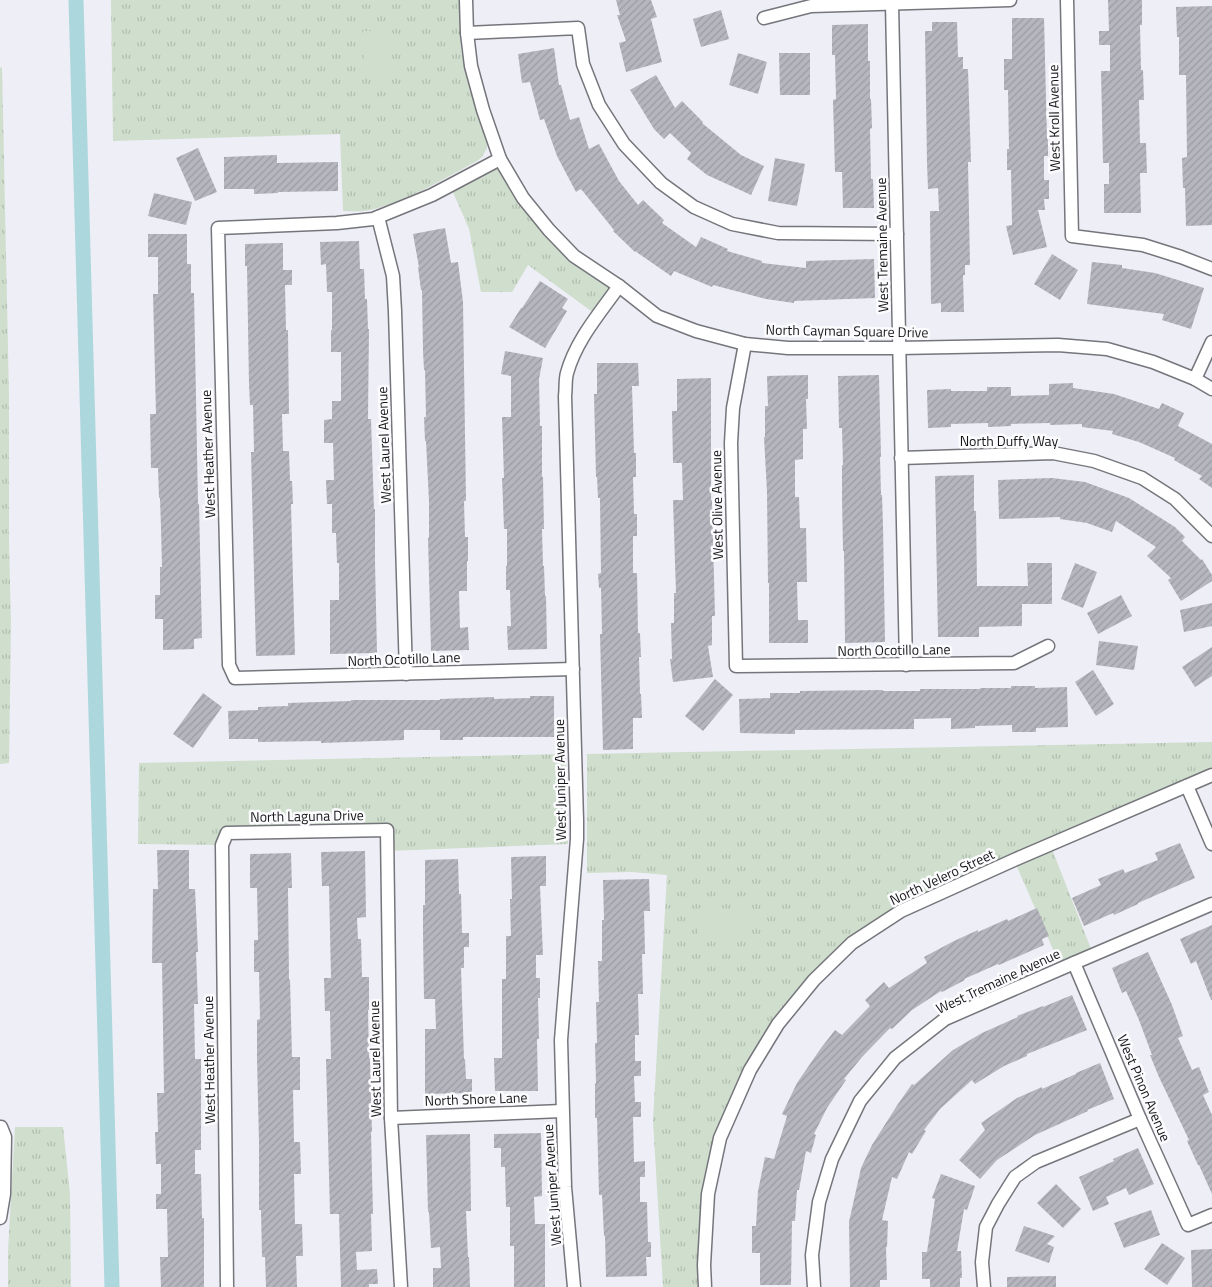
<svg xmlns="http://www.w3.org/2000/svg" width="1212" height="1287" font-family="'Titillium Web',sans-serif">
<defs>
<pattern id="park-tufts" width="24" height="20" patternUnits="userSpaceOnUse" patternTransform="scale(1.25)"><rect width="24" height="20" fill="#cfdecd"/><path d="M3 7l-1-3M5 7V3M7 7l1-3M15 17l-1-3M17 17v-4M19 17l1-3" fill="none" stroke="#b1beaf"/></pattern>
<pattern id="building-hatch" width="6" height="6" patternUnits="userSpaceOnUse" patternTransform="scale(1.25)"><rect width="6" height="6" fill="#b5b6be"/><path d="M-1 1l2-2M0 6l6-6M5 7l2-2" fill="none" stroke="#9b9ca3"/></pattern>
</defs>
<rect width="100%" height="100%" fill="#eeeef6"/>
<!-- park -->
<g fill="url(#park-tufts)">
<path d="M111,0H459L461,50L481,125L487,142V148L482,157L477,161C443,179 408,201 370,210C362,212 352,211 343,211L340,134L113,141Z"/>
<path d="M2,67L9,396V542L11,624L9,763L0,764V68Z"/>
<path d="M500,159L574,256L619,286L598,316L528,265L512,292H481L469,229L450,185Z"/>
<path d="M1212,742V775L1050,844L1093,954L1061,968L1014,860L901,911L852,943L778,1024L721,1134L708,1194L705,1287H663L653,1121L667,875L631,872L587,873V754Z"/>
<path d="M566,754L568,844L388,851L387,830L227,833L222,845L138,844L139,763Z"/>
<path d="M15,1127H63L70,1194L71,1287H8V1251Z"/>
</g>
<!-- pitch -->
<g fill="#cfdecd">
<path d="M363,31H389V56L391,59L396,60V72H364Z"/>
<path d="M699,908L749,909L748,940L698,939Z"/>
</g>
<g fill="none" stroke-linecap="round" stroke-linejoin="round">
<!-- canal -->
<path stroke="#acd7dc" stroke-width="15" d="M76,0L112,1287"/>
</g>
<!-- building -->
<g fill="url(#building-hatch)">
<path d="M616,0H651L657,17L651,19L662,62L626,72L619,43L626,41L617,15H620Z"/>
<path d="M1108,0H1142V25H1140L1141,70H1143L1144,100H1139L1140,143H1146L1147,173H1140L1141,213H1104V184H1109V163H1103L1101,71H1110V45H1099V31H1109Z"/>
<path d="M1212,6V225L1186,226L1185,188H1183L1182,158L1187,157L1186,75H1179V37H1177L1176,7Z"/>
<path d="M721,10L729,39L701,47L693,19Z"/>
<path d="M1012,18H1044L1047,139H1048V156H1044V180H1049V199H1044L1045,210H1038L1047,247L1013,255L1006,226L1012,225L1011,170H1007V149H1009L1008,90H1004V59H1012Z"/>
<path d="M932,22H957L958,57H963V69H968L971,162H968L970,265H965V275H963L964,312H941V303L931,304L930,211H939L938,188L928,189L927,163L925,31H932Z"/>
<path d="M868,24V61H870V99H871L872,128L870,129L871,179H873L874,208H843L842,172H835L833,100L836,99L835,55H832V25Z"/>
<path d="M554,48L559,85H561L570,120L579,117L589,149L599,144L619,181L638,205L643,200L664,220L662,223L696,247L701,237L728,249L727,251L762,261V263L806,268V261L874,259L875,298L794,301V303L766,299L713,285L712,287L674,271L671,276L635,251V252L613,231L614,230L581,189L576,192L557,156L544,119L540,120L530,82L522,83L518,54Z"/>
<path d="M738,53L767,62L758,94L729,85Z"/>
<path d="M779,53H810V95H780Z"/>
<path d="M656,75L675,108L682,101L703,122L702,123L741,155L764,166L751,195L707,175L687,159L691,153L670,133L664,139L654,129L630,90Z"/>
<path d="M198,148L217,192L195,201L176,158Z"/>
<path d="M277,155V163L338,162V191L278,192V193L254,194V189H224V157Z"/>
<path d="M775,158L805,164L797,206L768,201Z"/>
<path d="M154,193L192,202L186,225L148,216Z"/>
<path d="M445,228L451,263L458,262L463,302L466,501H464L465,537H468V561H467V591H459L460,628L468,627L469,650L431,651L428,538H429V501L426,441H425L424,417H426L425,370H424L423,351L422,290H421L418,267H419L413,234Z"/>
<path d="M148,234H187V264H191V293H194L198,504H199L202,638L194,639V649L163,650V619H155V595H160V567H162L161,528L160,498H159L158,468H151L150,414H156L153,294H158V257H148Z"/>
<path d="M359,241L360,269H364L365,299H367L368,329H369L368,419H371L374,509H375V562L377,653L330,654V600H339V563H337L336,533H332V504H327L326,480H334L333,443H324V420L332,419V401H341V352H331V330H332V292H327L326,264L321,265L320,242Z"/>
<path d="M283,243V270H292V285H285L286,330H288L289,414H282L283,451H289L290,481H292L293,504H291L295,655L256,656L251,452H254L253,405H250L249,385L247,266H245V244Z"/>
<path d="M1052,254L1078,270L1060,300L1034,284Z"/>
<path d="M1092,262L1122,265V268L1155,273L1204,288L1191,329L1162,320L1164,314L1087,304Z"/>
<path d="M540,281L568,299L562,308L567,311L545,348L509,327L521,308H522Z"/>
<path d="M505,351L543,358L539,379L540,426H542V477H543L544,529H542L543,566H544L545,596H546L547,649L508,650L507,626H511L510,590H506V566H507V529H504L503,502L502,478H504L502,417H511V376L501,374Z"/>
<path d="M597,363H638L639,386H632L634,453H636V477H633L634,514H637V536H633V573H637L638,633H640L641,657H639L640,694H641L642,718H633V749L603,750L600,634H602L601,588H599L598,574L601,573L600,498H598L597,477H596L594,394H597Z"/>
<path d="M808,375V399H806L807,429H803V459L795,460V497H799L800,528H806L807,582H797L798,620H808V643H769V583H768L767,492L764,437H765V406H768L767,376Z"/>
<path d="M879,375L881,457H880L881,495H882L883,526L885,642L845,643L844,551H843L842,496V465H843L842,428H839L838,376Z"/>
<path d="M711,378V500H712L715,616H712V645L708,646L713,677L673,682L670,659H672L671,623H674V593H676L673,500H683L682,463H673L672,411H677V379Z"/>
<path d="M1073,383V388L1114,394L1159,409L1162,403L1184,413L1178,426L1212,444V488L1199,479L1202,476L1174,460L1175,458L1139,442L1112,434L1113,431L1082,427V424L1050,425V423L1011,424V426L988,427V423L951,424V427L928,428L927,390L951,389V391H987V387H1011V396L1049,395V384Z"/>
<path d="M974,475V511H976L977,586H1028L1027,563H1052V604H1022V626L979,627V637H938L935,476Z"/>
<path d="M1052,478L1085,482L1129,498L1175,527L1185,537L1182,541L1201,560L1202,559L1212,575V581L1181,601L1168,580L1171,578L1147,556L1156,547L1116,521L1112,532L1087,523L1060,519V517L999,519L998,480Z"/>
<path d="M1075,563L1097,572L1083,608L1061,599Z"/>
<path d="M1121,595L1132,616L1098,634L1087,613Z"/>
<path d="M1212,603V626L1184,632L1180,610Z"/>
<path d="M1099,641L1138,646L1134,670L1096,665Z"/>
<path d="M1212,647V676L1195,687L1182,667Z"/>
<path d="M1093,670L1114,704L1096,716L1075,682Z"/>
<path d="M715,679L733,695L703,731L685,716Z"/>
<path d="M1011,686H1035V688L1067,687L1068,727L1036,728V732H1012V725L975,726V728L951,729V718L914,719V729L795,730V734L740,733L739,699L770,698V693H800V691L883,690V691H920V689H980V688H1011Z"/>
<path d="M203,693L222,707L193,748L173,734Z"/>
<path d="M530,696H554V737H463V740H440V730H404V740L321,743V741L258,742V739H229L228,711L258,710V707L288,706V703L351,701V700H440V699L494,697V699L530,698Z"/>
<path d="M1180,843L1195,878L1138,903V904L1114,915L1113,913L1084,926L1072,898L1101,885L1098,879L1123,869L1125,873L1158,860L1155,853Z"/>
<path d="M157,850H189V889H195L198,952H196L198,1004H194L195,1059H201V1150H195V1174H201L202,1218H204V1287H161L160,1257H168L167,1209H156V1194H161V1164H156L155,1132H158L157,1093H164L162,963H152L153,889H158Z"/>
<path d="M365,851L366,917L357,918L358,939H361L362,977H369V1010H368L369,1058H370L371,1099L372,1132H371L373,1214H371L372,1251L356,1252L357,1270L377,1269L378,1284H369V1287H341L339,1214H330L326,1059H331L330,1011H325L324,978H331L329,886H322L321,852Z"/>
<path d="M291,853L292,888H288L289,980L290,979L292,1057H300V1090H293L294,1142H300L301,1174H294L295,1224H302L303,1256H296L297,1287H266L265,1257H262L261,1210H259V1142L257,1058V1020L260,1019L259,972H254V940H258L257,888H250V854Z"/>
<path d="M546,856V886H540L543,955H536V978H540V998H538L539,1039H537L538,1091H495L494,1058H502V979H506V936H511L510,899H512L511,857Z"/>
<path d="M458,859L459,894H461L462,933H469V947H464V968H461L464,1059H465L466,1079H472V1093L425,1094V1029H436L435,999H424L423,934V905H425V860Z"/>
<path d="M649,879L650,911H644L645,954H642L643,994H638L639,1035H635V1061H641V1076H634L635,1102H641V1117H633L634,1162L645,1161V1177H640V1202H647L648,1242H651V1257H646L647,1276L606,1277L605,1236H604L602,1195H599L597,1118H595V1084L596,1083L595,1043H597L596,1002H599L598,961H602V920H604L603,880Z"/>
<path d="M1037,908L1049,936L1042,939L1044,945L999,965L998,964L964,979L965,980L942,992L941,991L912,1010L892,1029L890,1028L862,1057L844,1079L846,1080L827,1108L814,1134L816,1135L811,1153L806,1151L799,1190H797L795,1221H792L791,1285H760V1253H752V1226H756L758,1191L765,1157L774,1159L787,1116L782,1114L797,1083L821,1048L835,1030L842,1035L870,1006L865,1000L884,982L889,988L927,963L924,957L954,941L978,930V932L1007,919L1008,921Z"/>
<path d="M1212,925V1000H1211L1196,961L1191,964L1180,939Z"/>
<path d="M1148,952L1172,1005L1183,1036L1178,1038L1192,1070L1199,1067L1209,1092L1203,1095L1212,1115V1194L1199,1165H1198L1187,1141L1189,1140L1159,1077L1150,1055H1152L1139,1020L1126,991L1122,993L1112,968Z"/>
<path d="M1072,995L1087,1030L1027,1054V1056L1004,1066L975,1084L972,1080L940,1109L924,1130L926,1131L912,1154L909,1152L897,1179L892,1177L882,1220L888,1221L887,1247H886L887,1280H880V1287H850L849,1222L861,1168L872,1145L898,1104L912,1084L914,1085L953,1050L982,1033L1018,1017L1017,1016L1043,1006V1007Z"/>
<path d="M1100,1063L1114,1099L1087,1110L1088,1111L1035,1135L997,1160L980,1179L959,1160L985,1130L981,1123L1017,1098L1042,1087V1089L1076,1074V1073Z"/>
<path d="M541,1133L542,1196L534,1197L535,1224H545V1287H514V1246H510V1207H506L505,1167H501V1148H494V1134Z"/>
<path d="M470,1134L471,1211H466L468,1257H469L470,1287H433V1268H441L440,1247L431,1248L429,1212H428L426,1135Z"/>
<path d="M1138,1148L1154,1184L1129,1195L1126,1188L1106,1197L1109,1204L1093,1211L1079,1177L1114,1161L1113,1159Z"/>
<path d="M941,1174L975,1186L967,1210L964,1209L957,1251H961L962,1278H960V1287H930V1279H922V1252H927L935,1199L932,1198Z"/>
<path d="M1056,1184L1081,1209L1063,1228L1037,1203Z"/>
<path d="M1151,1210L1160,1235L1124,1248L1114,1223Z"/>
<path d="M1024,1226L1055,1236L1047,1244L1054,1247L1049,1263L1015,1251Z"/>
<path d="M1162,1243L1185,1258L1167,1285L1144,1269Z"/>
<path d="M1212,1249V1287H1192L1191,1250Z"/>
<path d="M1056,1276V1287H1007V1277Z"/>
</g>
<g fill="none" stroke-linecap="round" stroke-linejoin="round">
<defs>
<g id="street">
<path d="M466,0L467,33L471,66L483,110L500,159L523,198L549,230L574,256L619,286L657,316L696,331L745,344L788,348H899L1058,345L1107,349L1153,362L1195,379L1212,389"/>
<path d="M1067,0L1072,236L1143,245L1181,257L1212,269"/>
<path d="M892,4L906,665"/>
<path d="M764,18L811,6L1010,0"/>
<path d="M467,33L578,28L583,64L599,105L624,144L661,183L694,207L732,224L778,233L897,234"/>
<path d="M500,159L432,195L373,219L337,223L218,228L229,665L235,678L573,669"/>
<path d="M378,217L393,276L395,311L406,674"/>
<path d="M745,344L733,408L731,443L736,666L1014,663L1048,646"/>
<path d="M1195,379L1212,342"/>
<path d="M901,458L1053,453L1094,461L1142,478L1175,499L1212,536"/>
<path d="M1187,786L1212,844"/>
<path d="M1074,963L1140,1119L1188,1225L1212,1215"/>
<path d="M391,1118L562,1111"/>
<path d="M0,1127H1L5,1137L4,1194L0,1218"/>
<path d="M227,1287L222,845L227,833L387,830L391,1118L401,1287"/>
<path d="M574,1287L565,1187L561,1040L577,839V821L565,396C566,389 565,380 567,373C576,340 600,313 619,286"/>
<path d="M705,1287L704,1265L708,1194L720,1138L750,1070L778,1024L814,980L852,943L901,911L1014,860L1212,775"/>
<path d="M814,1287L812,1255L819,1202L832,1159L860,1101L895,1058L945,1019L1074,963L1212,904"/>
<path d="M984,1287L982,1262L986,1227L998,1204L1015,1177L1036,1162L1140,1119"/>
</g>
</defs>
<!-- street casing -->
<use href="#street" stroke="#75757c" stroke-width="15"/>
<!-- street -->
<use href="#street" stroke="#fff" stroke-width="12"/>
</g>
<g text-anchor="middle" stroke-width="5" stroke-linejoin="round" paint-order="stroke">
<!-- street labels -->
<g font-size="14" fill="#161618" stroke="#fcfcff">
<text transform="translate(1054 118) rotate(-91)" y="5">West Kroll Avenue</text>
<text transform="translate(882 245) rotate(-91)" y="5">West Tremaine Avenue</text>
<text transform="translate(847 331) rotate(1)" y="5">North Cayman Square Drive</text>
<text x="1009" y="446">North Duffy Way</text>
<text transform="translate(384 445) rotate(-92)" y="5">West Laurel Avenue</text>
<text transform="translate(208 454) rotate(-92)" y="5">West Heather Avenue</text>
<text transform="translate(717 505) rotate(-91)" y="5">West Olive Avenue</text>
<text transform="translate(894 650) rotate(-1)" y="5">North Ocotillo Lane</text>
<text transform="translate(404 659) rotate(-2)" y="5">North Ocotillo Lane</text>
<text transform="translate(560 780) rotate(-91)" y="5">West Juniper Avenue</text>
<text transform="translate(307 816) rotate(-1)" y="5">North Laguna Drive</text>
<text transform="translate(942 877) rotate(-25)" y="5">North Velero Street</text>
<text transform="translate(998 981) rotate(-25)" y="5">West Tremaine Avenue</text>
<text transform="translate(375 1059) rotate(-91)" y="5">West Laurel Avenue</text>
<text transform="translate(209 1060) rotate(-91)" y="5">West Heather Avenue</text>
<text transform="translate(1144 1088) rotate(67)" y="5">West Pinon Avenue</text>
<text transform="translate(476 1099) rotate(-2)" y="5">North Shore Lane</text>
<text transform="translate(552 1185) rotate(-94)" y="5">West Juniper Avenue</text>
</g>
</g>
</svg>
